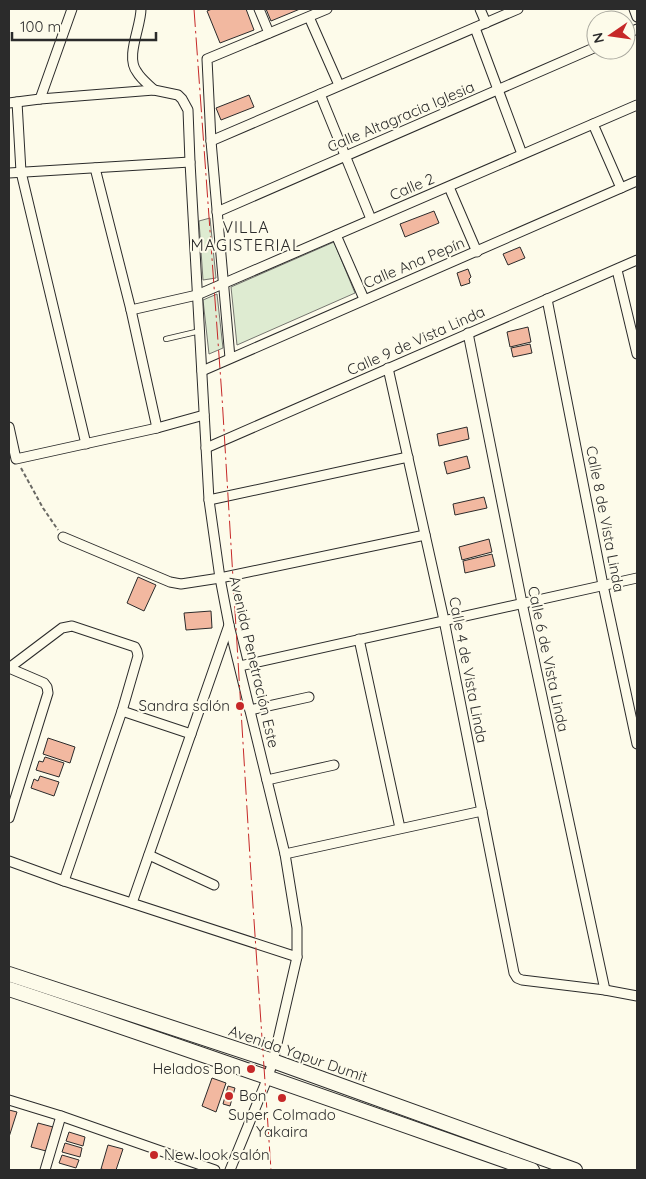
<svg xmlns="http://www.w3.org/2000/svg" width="646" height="1179" font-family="Quicksand,sans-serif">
<rect width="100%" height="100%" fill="#fdfbea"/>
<!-- green -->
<g fill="#deebd1" stroke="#74746e">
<path d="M210,218L216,278L203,280L199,221Z"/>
<path d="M334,242L355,293L237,345L231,287Z"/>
<path d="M217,294L223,348L209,354L203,300Z"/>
</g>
<!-- building -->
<g fill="#f2b8a0" stroke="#2b2b2b">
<path d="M212,9H246L254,30L220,43L207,11Z"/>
<path d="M266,9H300L271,21Z"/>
<path d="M249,95L254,107L221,120L216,108Z"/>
<path d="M434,211L439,223L405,237L400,224Z"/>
<path d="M520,247L525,258L508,265L503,254Z"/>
<path d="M468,269L471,277L469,279L470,283L461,286L457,273Z"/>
<path d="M528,327L531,342L510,347L507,332Z"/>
<path d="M530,344L532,353L513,357L511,348Z"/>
<path d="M467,427L469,439L439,446L437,434Z"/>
<path d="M467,456L470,468L447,474L444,462Z"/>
<path d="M484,497L487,508L455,515L453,504Z"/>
<path d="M489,539L492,552L462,560L459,547Z"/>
<path d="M492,554L495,566L465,573L463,561Z"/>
<path d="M138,577L156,585L144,611L127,603Z"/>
<path d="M211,611L212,628L186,630L184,613Z"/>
<path d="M48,738L75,747L70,763L43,754Z"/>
<path d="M45,757L64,763L59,777L36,770L39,761L43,762Z"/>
<path d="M40,776L59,782L54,796L31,788L34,779L38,781Z"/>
<path d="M212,1078L226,1083L216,1112L202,1106Z"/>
<path d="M228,1086L235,1088L230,1106L223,1104Z"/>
<path d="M9,1110L17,1112L9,1137Z"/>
<path d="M38,1123L53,1127L46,1151L31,1147Z"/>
<path d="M69,1132L85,1137L83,1146L66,1141Z"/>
<path d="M65,1143L82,1148L80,1157L62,1152Z"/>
<path d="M108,1145L123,1149L116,1170H106L101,1169Z"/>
<path d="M62,1155L79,1160L76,1168L59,1163Z"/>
</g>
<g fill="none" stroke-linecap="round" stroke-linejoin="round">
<defs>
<path id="lane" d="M166,339L200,331"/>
<g id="street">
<path d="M141,9C141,27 125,57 137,72C141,79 148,84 154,90"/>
<path d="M259,9L269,33"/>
<path d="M480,9L486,23"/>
<path d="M634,9L637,17"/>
<path d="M309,17L339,85"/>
<path d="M475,28L522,154"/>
<path d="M626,34L637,29"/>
<path d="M320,94L371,219"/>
<path d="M40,99L72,9"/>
<path d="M17,102L21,172L86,444"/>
<path d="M9,103L40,99L154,90L178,95L182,99L188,110L190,162L209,500L220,578L229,625L285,854L297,928V957L273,1061L268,1077L230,1170"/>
<path d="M593,124L621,188"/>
<path d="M211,141L518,9"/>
<path d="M95,168L131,310L157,428"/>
<path d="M9,173L190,162"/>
<path d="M449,187L477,252"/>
<path d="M217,212L596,47"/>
<path d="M336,235L364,299"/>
<path d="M617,270L637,354"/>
<path d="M547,299L603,585L637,744"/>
<path d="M131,310L197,295L637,105"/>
<path d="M468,333L522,603L605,990"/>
<path d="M230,358L211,141L207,59L327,9"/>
<path d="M388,368L444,620L514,973L517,978L522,980L605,990L637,996"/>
<path d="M202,371L637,181"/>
<path d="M9,427L16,459L157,428L204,415"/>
<path d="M206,448L637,260"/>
<path d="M209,500L408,457"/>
<path d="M63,537L170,582L181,584L220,578L425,535"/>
<path d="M359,639L400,828"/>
<path d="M240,666L637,578"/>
<path d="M9,668L62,628L72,626L135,647L137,651L138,656L122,711L64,881"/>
<path d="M9,668L44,683L47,687L48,693L9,818"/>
<path d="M250,710L309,697"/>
<path d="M122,711L191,734"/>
<path d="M267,780L334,765"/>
<path d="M285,854L482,811"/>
<path d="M149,855L214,885"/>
<path d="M9,861L64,881L297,957"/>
<path d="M132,903L229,625"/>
<path d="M9,1100L61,1116L215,1170"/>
<path d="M45,1170L61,1116"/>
</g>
<g id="primary">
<path d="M9,974L273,1061L575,1170"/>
<path d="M9,989C184,1047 358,1109 532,1170"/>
</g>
</defs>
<!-- lane casing -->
<use href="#lane" stroke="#2b2b2b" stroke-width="6"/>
<!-- street casing -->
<use href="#street" stroke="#2b2b2b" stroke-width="11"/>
<!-- primary casing -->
<use href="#primary" stroke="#2b2b2b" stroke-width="16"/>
<!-- path -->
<path stroke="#6a6964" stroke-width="2" stroke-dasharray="4 2.5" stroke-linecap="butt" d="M21,468L43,508L58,530"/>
<!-- lane -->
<use href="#lane" stroke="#fdfbea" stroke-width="4.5"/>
<!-- street -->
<use href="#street" stroke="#fdfbea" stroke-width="9"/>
<!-- primary -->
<use href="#primary" stroke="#fdfbea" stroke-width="14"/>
<!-- power -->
<path stroke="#c62828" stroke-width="1" stroke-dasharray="18 4 2.5 4" stroke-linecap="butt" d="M194,9L222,397L252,891L271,1170"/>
</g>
<!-- markers -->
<g fill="#c62828" stroke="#fdfbea" stroke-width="2">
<circle cx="240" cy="706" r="5"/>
<circle cx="251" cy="1069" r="5"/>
<circle cx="229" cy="1096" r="5"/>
<circle cx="282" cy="1098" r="5"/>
<circle cx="154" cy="1155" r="5"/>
</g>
<g text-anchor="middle" stroke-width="4" stroke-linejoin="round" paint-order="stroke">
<!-- street labels -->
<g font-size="15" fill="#2b2b2b" stroke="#fdfbea">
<text transform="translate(401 117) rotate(-23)" y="5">Calle Altagracia Iglesia</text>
<text transform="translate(412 187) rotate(-23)" y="5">Calle 2</text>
<text transform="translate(414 263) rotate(-23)" y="5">Calle Ana Pepín</text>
<text transform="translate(416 341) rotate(-24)" y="5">Calle 9 de Vista Linda</text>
<text transform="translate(605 519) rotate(79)" y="5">Calle 8 de Vista Linda</text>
<text transform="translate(548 659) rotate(78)" y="5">Calle 6 de Vista Linda</text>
<text transform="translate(254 662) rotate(77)" y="5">Avenida Penetración Este</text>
<text transform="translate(468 670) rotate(79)" y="5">Calle 4 de Vista Linda</text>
<text transform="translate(298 1054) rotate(19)" y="5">Avenida Yapur Dumit</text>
</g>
<!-- poi labels -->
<g font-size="15" fill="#2b2b2b" stroke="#fdfbea" text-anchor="end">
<text x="230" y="711">Sandra salón</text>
<text x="241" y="1074">Helados Bon</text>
<text x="239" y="1101" text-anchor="start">Bon</text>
<text x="282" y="1120" text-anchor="middle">Super Colmado<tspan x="282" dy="17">Yakaira</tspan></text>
<text x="164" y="1160" text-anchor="start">New look salón</text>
</g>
<!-- neighbourhood labels -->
<g font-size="16" letter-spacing="1" fill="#2b2b2b" stroke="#fdfbea">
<text x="246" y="233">VILLA<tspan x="246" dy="18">MAGISTERIAL</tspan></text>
</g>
</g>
<!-- border -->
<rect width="646" height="1179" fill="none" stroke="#2b2b2b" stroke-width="20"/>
<!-- north arrow -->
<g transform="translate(611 35) rotate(257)"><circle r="24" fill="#fdfbea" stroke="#a9a89e"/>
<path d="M0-4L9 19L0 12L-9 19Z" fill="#c62828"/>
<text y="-8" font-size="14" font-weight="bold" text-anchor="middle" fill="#2b2b2b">N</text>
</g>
<!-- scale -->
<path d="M12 32v8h144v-8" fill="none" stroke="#2b2b2b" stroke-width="2.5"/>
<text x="20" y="32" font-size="15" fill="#2b2b2b" stroke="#fdfbea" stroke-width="4" paint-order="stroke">100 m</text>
</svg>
